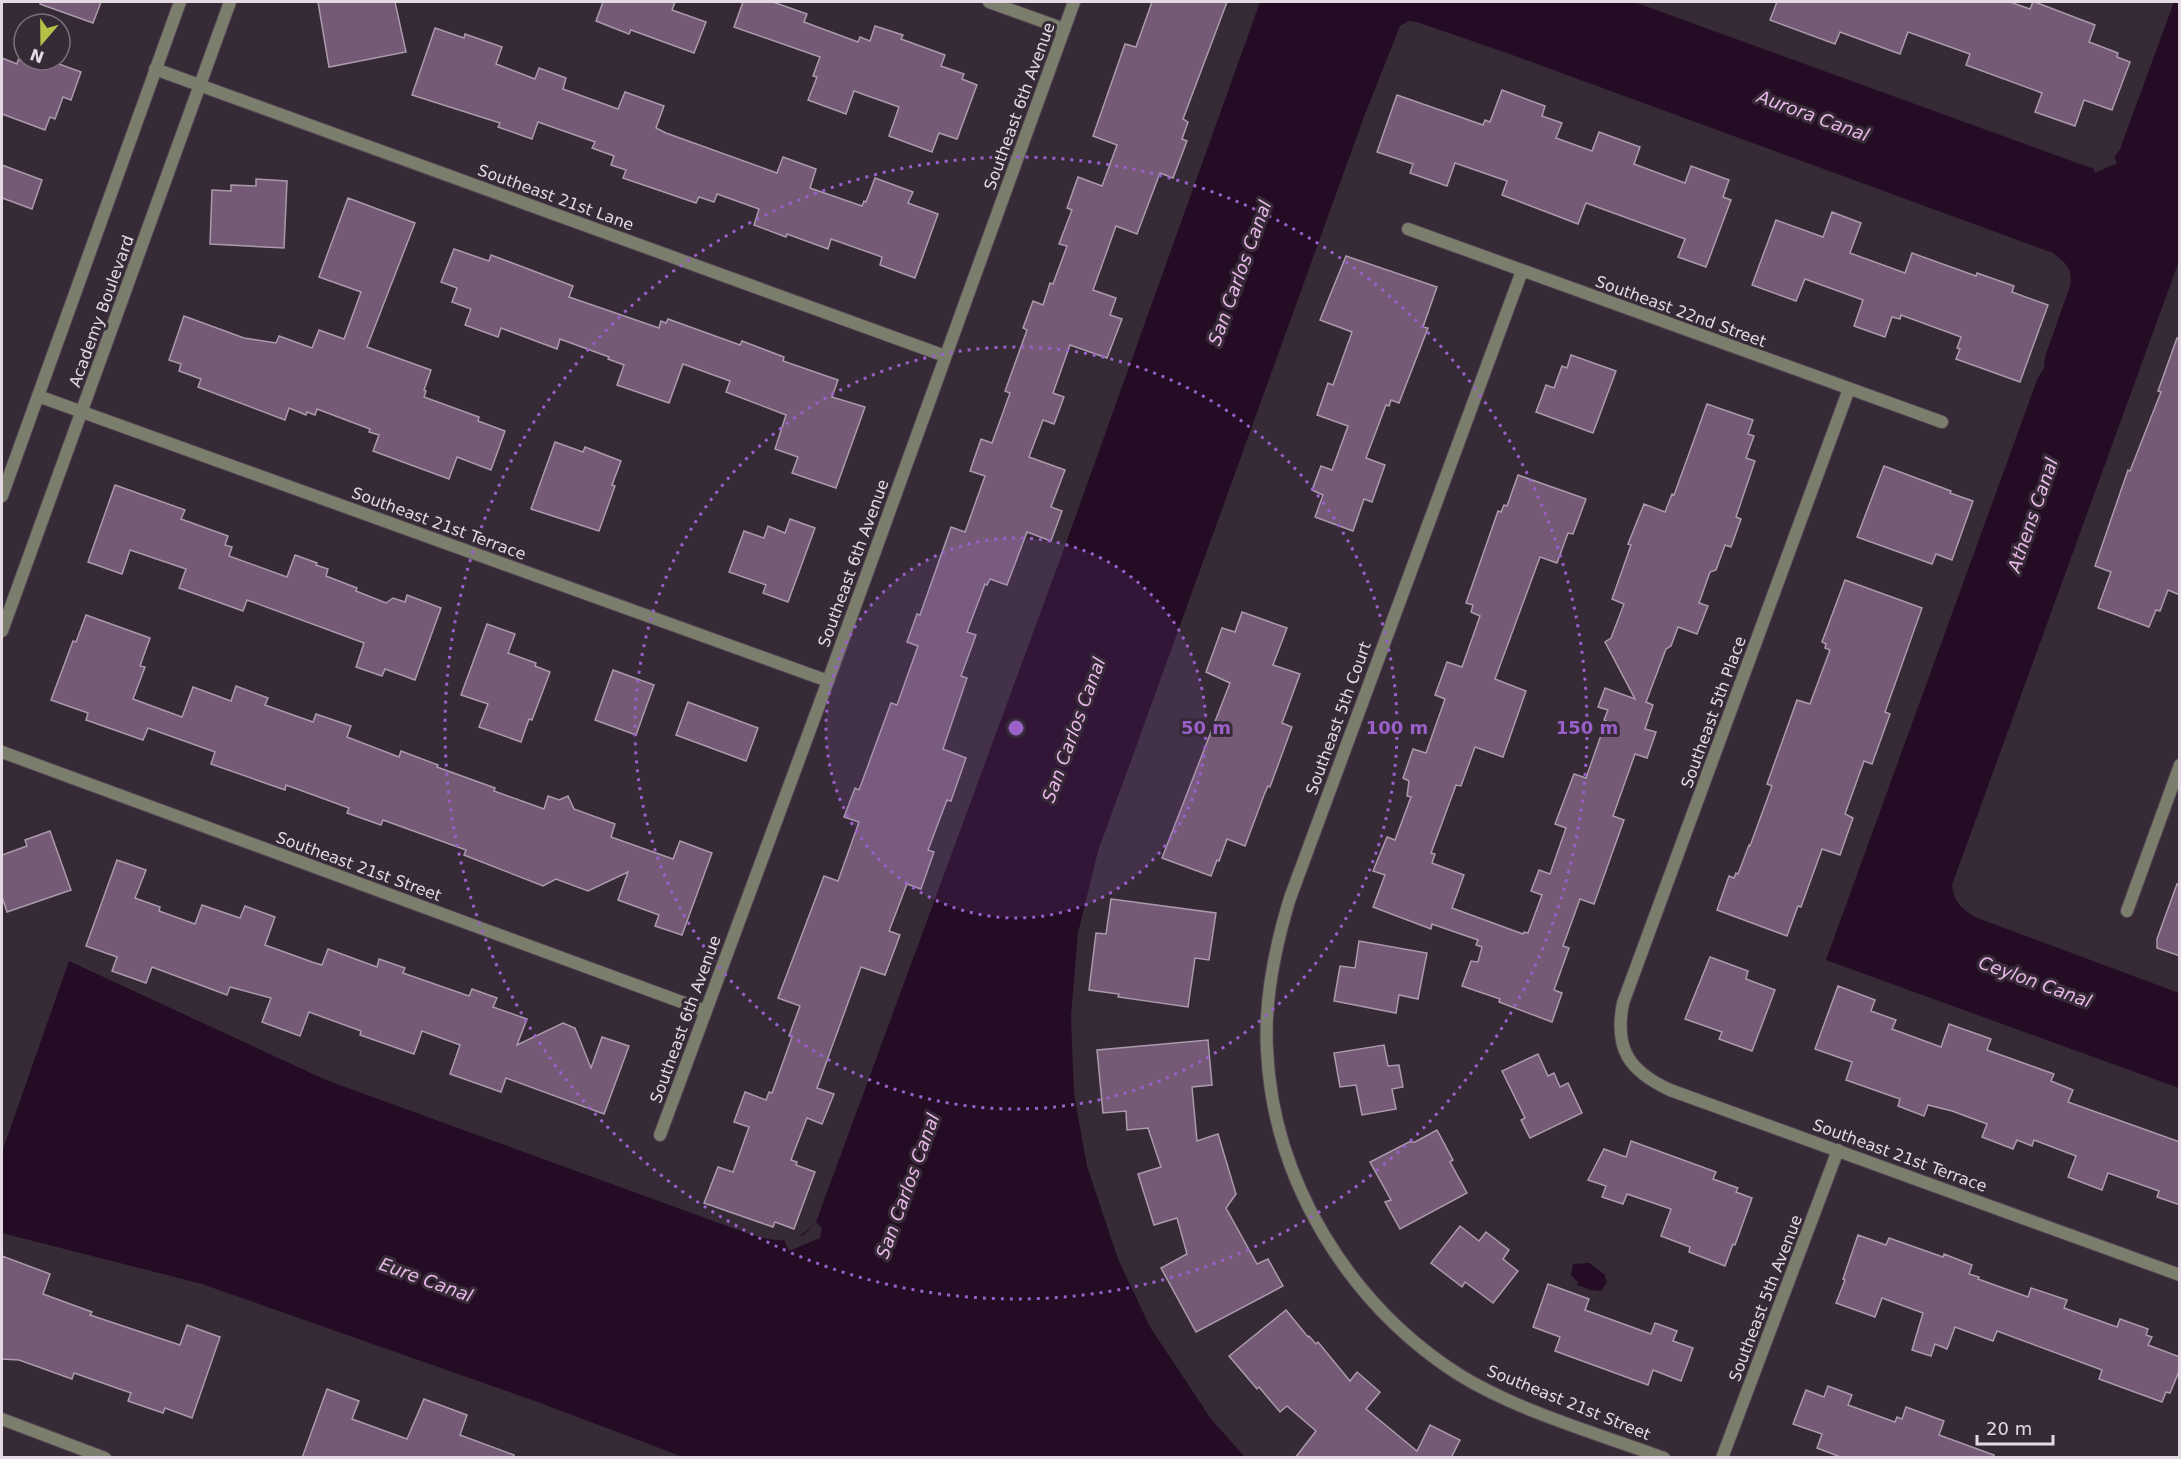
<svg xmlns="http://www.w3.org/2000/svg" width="2181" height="1459" font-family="'DejaVu Sans',sans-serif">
<rect width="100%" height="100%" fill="#372a37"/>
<!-- water -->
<g fill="#230c24">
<path d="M1260,2H1634L2091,168L2113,159L2120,149L2174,2H2179V261L1952,885C1954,902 1961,908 1975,917L2179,993V1088L1826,960L2037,380L2044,368L2045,357L2070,286C2073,267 2066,264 2053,253L1504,52L1417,22L1408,21L1400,26L1365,114L1132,758L1098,851L1078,933L1071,1015L1074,1094L1087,1166L1118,1259L1150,1327L1211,1419L1245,1457H683L535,1401L202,1284L2,1233V1152L69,961L326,1080L749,1234C778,1242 794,1246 816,1222L1061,557Z"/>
<path d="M1589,1263L1604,1274L1607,1282L1601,1291L1591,1290L1577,1285L1578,1282L1571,1275L1573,1264Z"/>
</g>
<!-- pier -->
<g fill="#372a37">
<path d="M2113,154L2117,163L2095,173L2092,165L2111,157Z"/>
<path d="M816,1222L822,1228L820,1238L789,1251L784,1240L804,1235Z"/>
</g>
<!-- building -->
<g fill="#755a76" stroke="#aa9aab" stroke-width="1.5">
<path d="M41,2H101L93,23L40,4Z"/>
<path d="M318,2H395L406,52L329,67Z"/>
<path d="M603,2H675L672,10L706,22L694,53L631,30L629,34L596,21Z"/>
<path d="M743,2H773L807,14L804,22L858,42L860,37L870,41L875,26L903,35L901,39L945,55L941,66L964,74L962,79L977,85L957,139L939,133L932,152L889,136L899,107L854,91L846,114L808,100L817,77L813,76L820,57L734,27Z"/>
<path d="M1152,2H1227L1183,119L1188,122L1182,139L1187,141L1173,178L1160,173L1137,234L1116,226L1093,290L1116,298L1110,315L1122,319L1107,358L1070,345L1053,393L1064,397L1054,424L1043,420L1029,457L1065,470L1051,507L1062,511L1051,541L1027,532L1007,585L990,579L987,585L985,584L967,632L976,635L961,676L967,678L943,749L966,758L951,801L947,800L928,850L934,852L921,889L907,884L889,931L900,935L885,975L861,967L817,1088L834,1094L822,1124L807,1118L791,1160L797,1162L796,1165L815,1172L794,1229L775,1222L773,1227L704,1203L718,1167L733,1172L749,1127L734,1122L745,1092L766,1100L769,1092L772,1093L792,1037L789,1036L800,1006L778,998L824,876L838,881L859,822L844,817L855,788L859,790L891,703L897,705L918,646L907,642L917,614L920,615L951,527L965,532L985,476L970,471L981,439L992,443L1010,393L1005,391L1027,330L1023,328L1033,301L1043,305L1050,283L1053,284L1067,246L1059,244L1072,210L1067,208L1078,177L1102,186L1117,145L1093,136L1125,44L1136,47Z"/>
<path d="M1777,2H2010L2030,9L2033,2H2035L2095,25L2089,42L2118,53L2117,57L2130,62L2112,110L2084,100L2075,126L2035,112L2042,93L1966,65L1970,54L1908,32L1900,54L1840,32L1835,44L1770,20Z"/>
<path d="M435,28L464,38L465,34L502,47L496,64L535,79L539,68L566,78L563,89L618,109L625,92L664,106L656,128L666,133L777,173L783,157L816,169L810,188L862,206L864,201L866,202L875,178L913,192L908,203L938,214L915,278L880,265L882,257L831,239L828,249L787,234L786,237L754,225L759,209L717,194L714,202L699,197L696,203L623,178L626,170L611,165L614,156L592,148L595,142L538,122L532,139L498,127L500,123L412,95Z"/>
<path d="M2,58L17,64L18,60H48L81,72L71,100L63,97L55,119L50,117L45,130L2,114Z"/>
<path d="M1502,90L1545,106L1542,116L1562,123L1556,138L1592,151L1599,132L1640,147L1634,164L1685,183L1691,166L1729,180L1723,197L1731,200L1706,267L1678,257L1685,239L1586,203L1578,224L1502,195L1507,181L1455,163L1447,186L1410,173L1413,164L1377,152L1397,95L1483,125L1485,120L1490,122Z"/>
<path d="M2,165L42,180L32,209L2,198Z"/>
<path d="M256,179L287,181L284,248L210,244L212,190L231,191V185L256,186Z"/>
<path d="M348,198L415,223L367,347L431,370L424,390L426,391L424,397L479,417L478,421L505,431L491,470L457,457L449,479L373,451L379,435L369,432L370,429L317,409L315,415L307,412L306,415L289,408L285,420L198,387L201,379L179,371L181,364L169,360L184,316L244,338L276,343L279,336L312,348L319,330L344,339L361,292L319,277Z"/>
<path d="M1832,212L1861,223L1850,253L1905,273L1912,253L1976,276L1977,273L2014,286L2012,292L2048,305L2020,382L1956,359L1960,349L1957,348L1961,337L1901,315L1900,319L1892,317L1885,337L1854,326L1863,300L1805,279L1796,301L1752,285L1776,220L1823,237Z"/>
<path d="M454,249L489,261L491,255L523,267L573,286L569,297L659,328L661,321L666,323L668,319L740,345L742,341L784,357L783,361L786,362L838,380L832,397L865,407L836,488L792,473L798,457L775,449L786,415L726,392L730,381L683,364L669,403L617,385L624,365L608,359L609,357L560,339L557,349L501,328L498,337L465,325L471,309L452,302L457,288L441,282Z"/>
<path d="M1346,256L1437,287L1423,327L1428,328L1399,403L1391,400L1389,406L1386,405L1366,458L1385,465L1372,502L1364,499L1353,531L1315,517L1323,495L1312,490L1321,466L1332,470L1348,426L1317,415L1328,383L1333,385L1352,332L1320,320Z"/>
<path d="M2177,338H2180V595L2168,590L2160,611L2156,610L2149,627L2098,608L2111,572L2095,566L2128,470L2130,471L2161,392L2158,391Z"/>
<path d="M1571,355L1616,371L1593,433L1536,412L1546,385L1554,388L1562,366L1567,368Z"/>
<path d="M1707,404L1753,420L1748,434L1754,436L1746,458L1755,461L1736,517L1741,519L1731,547L1725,545L1716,570L1710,572L1699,603L1708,606L1697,634L1678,627L1671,646L1666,649L1646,702L1653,705L1645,729L1656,732L1647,758L1635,754L1613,816L1624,820L1594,904L1580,899L1563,946L1569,948L1554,990L1562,993L1552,1022L1499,1002L1500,999L1462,986L1471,961L1478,962L1482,947L1476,945L1478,940L1432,924L1431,929L1373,907L1385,875L1373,871L1387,837L1395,840L1411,797L1407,796L1409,781L1403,778L1413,749L1426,753L1445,699L1435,695L1447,662L1462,667L1480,616L1471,612L1473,605L1466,603L1498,511L1501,512L1504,505L1507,506L1518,475L1586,499L1573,534L1568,533L1557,563L1540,557L1495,679L1526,691L1503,757L1475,747L1461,786L1456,785L1431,853L1435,854L1432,863L1464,875L1452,908L1523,934L1524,932L1528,933L1542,895L1531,891L1539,870L1550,874L1566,828L1555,824L1574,774L1586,778L1606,721L1604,720L1608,710L1598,707L1605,688L1635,699L1605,642L1611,638L1624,604L1612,599L1631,545L1628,544L1644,504L1665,512L1672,494L1674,495Z"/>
<path d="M555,442L583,452L585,447L621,461L612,485L615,486L599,531L531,509Z"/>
<path d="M1884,466L1951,491L1950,493L1973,501L1952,560L1936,554L1932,564L1857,537Z"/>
<path d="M115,485L185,510L181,519L228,536L225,545L232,547L229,556L287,577L295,555L317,563L316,565L328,569L326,576L357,588L356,591L386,603L393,598L405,602L407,595L441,608L415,680L385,669L382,676L356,667L364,643L247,600L243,611L179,588L186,569L130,550L122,574L88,562Z"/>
<path d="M790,519L815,528L788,602L763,593L766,585L729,572L744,531L764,538L768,526L785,533Z"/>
<path d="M1845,580L1922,608L1885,712L1890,714L1872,764L1864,761L1845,814L1853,818L1840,855L1822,849L1801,907L1798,906L1787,936L1717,910L1729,876L1734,878L1736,873L1738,874L1749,845L1750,846L1772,786L1767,784L1797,700L1810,704L1830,650L1825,648L1826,644L1822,642Z"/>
<path d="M1242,612L1287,628L1273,665L1300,674L1282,723L1292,727L1270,787L1268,786L1264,795L1245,846L1227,839L1219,861L1217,860L1211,876L1162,858L1230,683L1206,672L1222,628L1235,632Z"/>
<path d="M86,615L150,638L140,666L145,667L133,699L182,717L193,687L231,701L236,686L268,698L265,705L313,722L316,714L351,726L347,737L399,757L401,751L438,765L437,767L495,788L494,791L544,809L548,796L559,800L568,796L574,809L615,824L611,837L673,859L680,841L712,853L682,935L655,926L659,915L618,900L628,872L588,891L556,879L543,886L464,855L466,850L383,820L381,825L347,813L349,808L286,785L285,790L211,764L215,752L148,728L143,740L86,720L88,713L51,700L73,641L76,642Z"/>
<path d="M487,624L515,634L508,653L536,663L535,666L550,672L532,720L529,719L521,742L479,727L488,704L461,695Z"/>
<path d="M613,670L654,685L636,735L595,720Z"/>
<path d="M688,702L758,728L746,761L676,735Z"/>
<path d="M50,831L71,890L7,912L2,897V855L27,846L25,840Z"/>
<path d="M117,860L146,870L135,898L160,907L159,911L195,924L202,905L240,918L245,906L275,917L265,945L312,962L322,965L328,949L377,967L379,959L405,968L403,973L469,996L472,989L497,998L493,1007L527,1019L517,1045L563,1023L575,1028L591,1068L602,1037L629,1046L604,1114L506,1078L501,1092L450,1074L460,1045L422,1031L414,1054L360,1035L361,1031L309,1012L300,1036L262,1022L271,998L230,987L227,995L152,967L146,983L112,971L117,957L86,946Z"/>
<path d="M2177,884L2180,885V956L2157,948V939Z"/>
<path d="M1111,899L1216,913L1209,960L1195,958L1188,1007L1118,997L1119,994L1089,990L1096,933L1106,934Z"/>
<path d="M1359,941L1427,953L1418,999L1399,995L1396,1013L1334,1001L1340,966L1355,968Z"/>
<path d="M1710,957L1748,971L1746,979L1775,990L1752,1051L1719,1039L1722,1032L1685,1019Z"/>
<path d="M1838,986L1875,1000L1871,1011L1896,1020L1892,1029L1941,1047L1949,1024L1991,1039L1987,1050L2054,1074L2051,1081L2073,1090L2068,1102L2180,1142V1205L2157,1197L2159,1191L2108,1173L2102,1190L2068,1177L2076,1156L2034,1140L2032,1146L2017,1140L2013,1149L1982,1137L1987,1124L1952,1111L1928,1105L1924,1116L1898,1106L1900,1099L1846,1080L1852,1062L1815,1049Z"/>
<path d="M1208,1040L1212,1085L1192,1087L1197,1141L1218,1134L1236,1194L1226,1208L1257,1264L1268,1259L1283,1286L1196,1332L1161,1268L1187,1254L1177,1218L1154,1225L1138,1174L1161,1167L1148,1128L1127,1130L1126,1111L1103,1113L1097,1050Z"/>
<path d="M1384,1045L1388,1066L1399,1065L1403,1087L1392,1089L1396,1109L1362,1115L1356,1085L1340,1087L1334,1053Z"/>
<path d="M1538,1054L1548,1076L1554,1073L1560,1087L1568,1083L1582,1113L1530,1138L1521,1120L1525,1118L1502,1071Z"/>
<path d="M1437,1130L1453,1160L1450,1162L1467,1193L1400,1229L1385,1202L1391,1200L1370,1162L1409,1142H1415Z"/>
<path d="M1631,1141L1716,1172L1713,1179L1738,1188L1736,1192L1752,1198L1735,1245L1733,1244L1725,1266L1689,1252L1690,1247L1661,1236L1671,1209L1627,1194L1623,1204L1602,1197L1606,1186L1588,1180L1604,1149L1626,1157Z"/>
<path d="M1460,1226L1479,1241L1486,1232L1509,1250L1503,1259L1518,1271L1493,1303L1465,1282L1462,1287L1431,1263Z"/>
<path d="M1858,1235L1886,1245L1889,1238L1943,1257L1944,1254L1972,1265L1969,1274L1979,1277L1978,1279L2028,1297L2031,1288L2067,1300L2064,1308L2117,1327L2120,1319L2148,1329L2146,1335L2152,1337L2148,1345L2180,1357V1369L2170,1393L2166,1392L2162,1402L2099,1379L2102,1370L1997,1331L1993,1341L1955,1327L1947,1349L1935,1344L1931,1356L1912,1350L1923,1313L1882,1298L1875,1317L1836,1303L1845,1280L1843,1279Z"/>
<path d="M2,1256L50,1274L43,1294L92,1312L90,1315L180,1345L187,1325L220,1337L192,1418L165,1408L163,1413L128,1401L131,1393L74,1373L72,1379L19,1360L2,1359Z"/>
<path d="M1548,1284L1589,1299L1585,1310L1651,1334L1655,1323L1677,1331L1673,1341L1693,1348L1681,1381L1653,1370L1648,1385L1555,1351L1560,1337L1533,1327Z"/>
<path d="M1286,1310L1308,1337L1309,1336L1316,1344L1318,1342L1350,1381L1357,1372L1380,1392L1366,1409L1417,1451L1430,1425L1460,1440L1451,1458H1295L1316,1431L1287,1406L1280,1412L1259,1387L1257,1389L1229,1356Z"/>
<path d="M1828,1386L1852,1395L1848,1405L1895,1422L1897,1417L1902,1419L1906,1407L1944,1421L1939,1435L1994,1455V1458H1843L1817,1448L1822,1434L1793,1424L1806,1390L1824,1397Z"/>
<path d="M327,1389L359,1401L352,1419L407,1439L424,1399L467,1415L460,1435L514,1455V1458H302Z"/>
</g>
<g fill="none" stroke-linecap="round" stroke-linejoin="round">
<defs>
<g id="minor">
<path d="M989,2L1064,29"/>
<path d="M155,69L945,356"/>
<path d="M1408,229L1942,422"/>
<path d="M1522,271L1290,898C1275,947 1264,998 1267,1050C1273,1181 1349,1304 1458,1374C1517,1411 1599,1434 1664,1458"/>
<path d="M1849,389L1623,1003C1614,1049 1629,1071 1670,1090L2180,1275"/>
<path d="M38,396L828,681"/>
<path d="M2,752L706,1011"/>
<path d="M2127,911L2180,765"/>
<path d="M660,1135L828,681L1074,2"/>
<path d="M2,1419L105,1458"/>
<path d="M1722,1458L1838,1150"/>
</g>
<g id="tertiary">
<path d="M2,496L180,2"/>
<path d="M2,631L230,2"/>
</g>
</defs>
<!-- minor casing -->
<use href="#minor" stroke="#534653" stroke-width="14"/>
<!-- tertiary casing -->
<use href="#tertiary" stroke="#534653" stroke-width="14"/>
<!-- minor -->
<use href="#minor" stroke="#7c7e6d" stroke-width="12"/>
<!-- tertiary -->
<use href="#tertiary" stroke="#7c7e6d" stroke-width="12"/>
</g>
<!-- distance rings -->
<circle cx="1016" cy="728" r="190" fill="#9a60ca" fill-opacity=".12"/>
<g fill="none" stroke="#9a60ca" stroke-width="3" stroke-dasharray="3 6">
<circle cx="1016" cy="728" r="190"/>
<circle cx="1016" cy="728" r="381"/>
<circle cx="1016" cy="728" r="571"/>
</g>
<g text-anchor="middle" stroke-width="6" stroke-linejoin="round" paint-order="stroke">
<!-- street labels -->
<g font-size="16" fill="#e3dae3" stroke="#372a37">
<text transform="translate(1019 106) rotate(-70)" y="6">Southeast 6th Avenue</text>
<text transform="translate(556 197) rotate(20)" y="6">Southeast 21st Lane</text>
<text transform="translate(101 311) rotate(-70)" y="6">Academy Boulevard</text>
<text transform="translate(1681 311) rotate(20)" y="6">Southeast 22nd Street</text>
<text transform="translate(439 523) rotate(20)" y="6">Southeast 21st Terrace</text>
<text transform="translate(853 563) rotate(-70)" y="6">Southeast 6th Avenue</text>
<text transform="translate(1713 712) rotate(-70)" y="6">Southeast 5th Place</text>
<text transform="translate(1338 718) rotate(-70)" y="6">Southeast 5th Court</text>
<text transform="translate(359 866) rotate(20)" y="6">Southeast 21st Street</text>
<text transform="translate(685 1019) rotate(-70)" y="6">Southeast 6th Avenue</text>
<text transform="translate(1900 1155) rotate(20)" y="6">Southeast 21st Terrace</text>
<text transform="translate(1765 1298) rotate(-69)" y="6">Southeast 5th Avenue</text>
<text transform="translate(1569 1402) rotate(22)" y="6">Southeast 21st Street</text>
</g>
<!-- water labels -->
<g font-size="18" font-style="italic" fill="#e8b8e9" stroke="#372a37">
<text transform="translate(1813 116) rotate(20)" y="6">Aurora Canal</text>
<text transform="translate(1240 273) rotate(-70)" y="6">San Carlos Canal</text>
<text transform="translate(2033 515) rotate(-71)" y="6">Athens Canal</text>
<text transform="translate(1074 730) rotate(-70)" y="6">San Carlos Canal</text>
<text transform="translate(2035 982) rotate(20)" y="6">Ceylon Canal</text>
<text transform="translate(908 1186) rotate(-70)" y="6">San Carlos Canal</text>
<text transform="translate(426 1280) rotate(20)" y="6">Eure Canal</text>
</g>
</g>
<circle cx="1016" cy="728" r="9" fill="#9a60ca" stroke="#372a37" stroke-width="3"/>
<g font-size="18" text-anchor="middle" font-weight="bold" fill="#9a60ca" stroke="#372a37" stroke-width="6" stroke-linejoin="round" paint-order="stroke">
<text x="1206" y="734">50 m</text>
<text x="1397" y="734">100 m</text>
<text x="1587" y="734">150 m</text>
</g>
<!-- border -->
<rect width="2181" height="1459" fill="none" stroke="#e3dae3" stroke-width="6"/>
<!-- north arrow -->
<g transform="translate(42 42) rotate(200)"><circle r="28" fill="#372a37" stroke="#7c707c" stroke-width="1.5"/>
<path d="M0-4.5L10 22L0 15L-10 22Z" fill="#b8c147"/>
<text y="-9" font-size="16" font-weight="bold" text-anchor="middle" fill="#e3dae3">N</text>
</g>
<!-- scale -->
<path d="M1977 1435v9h76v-9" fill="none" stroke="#e3dae3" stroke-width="3"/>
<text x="1986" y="1435" font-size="18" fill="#e3dae3" stroke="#372a37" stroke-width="4.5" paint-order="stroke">20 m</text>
</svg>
